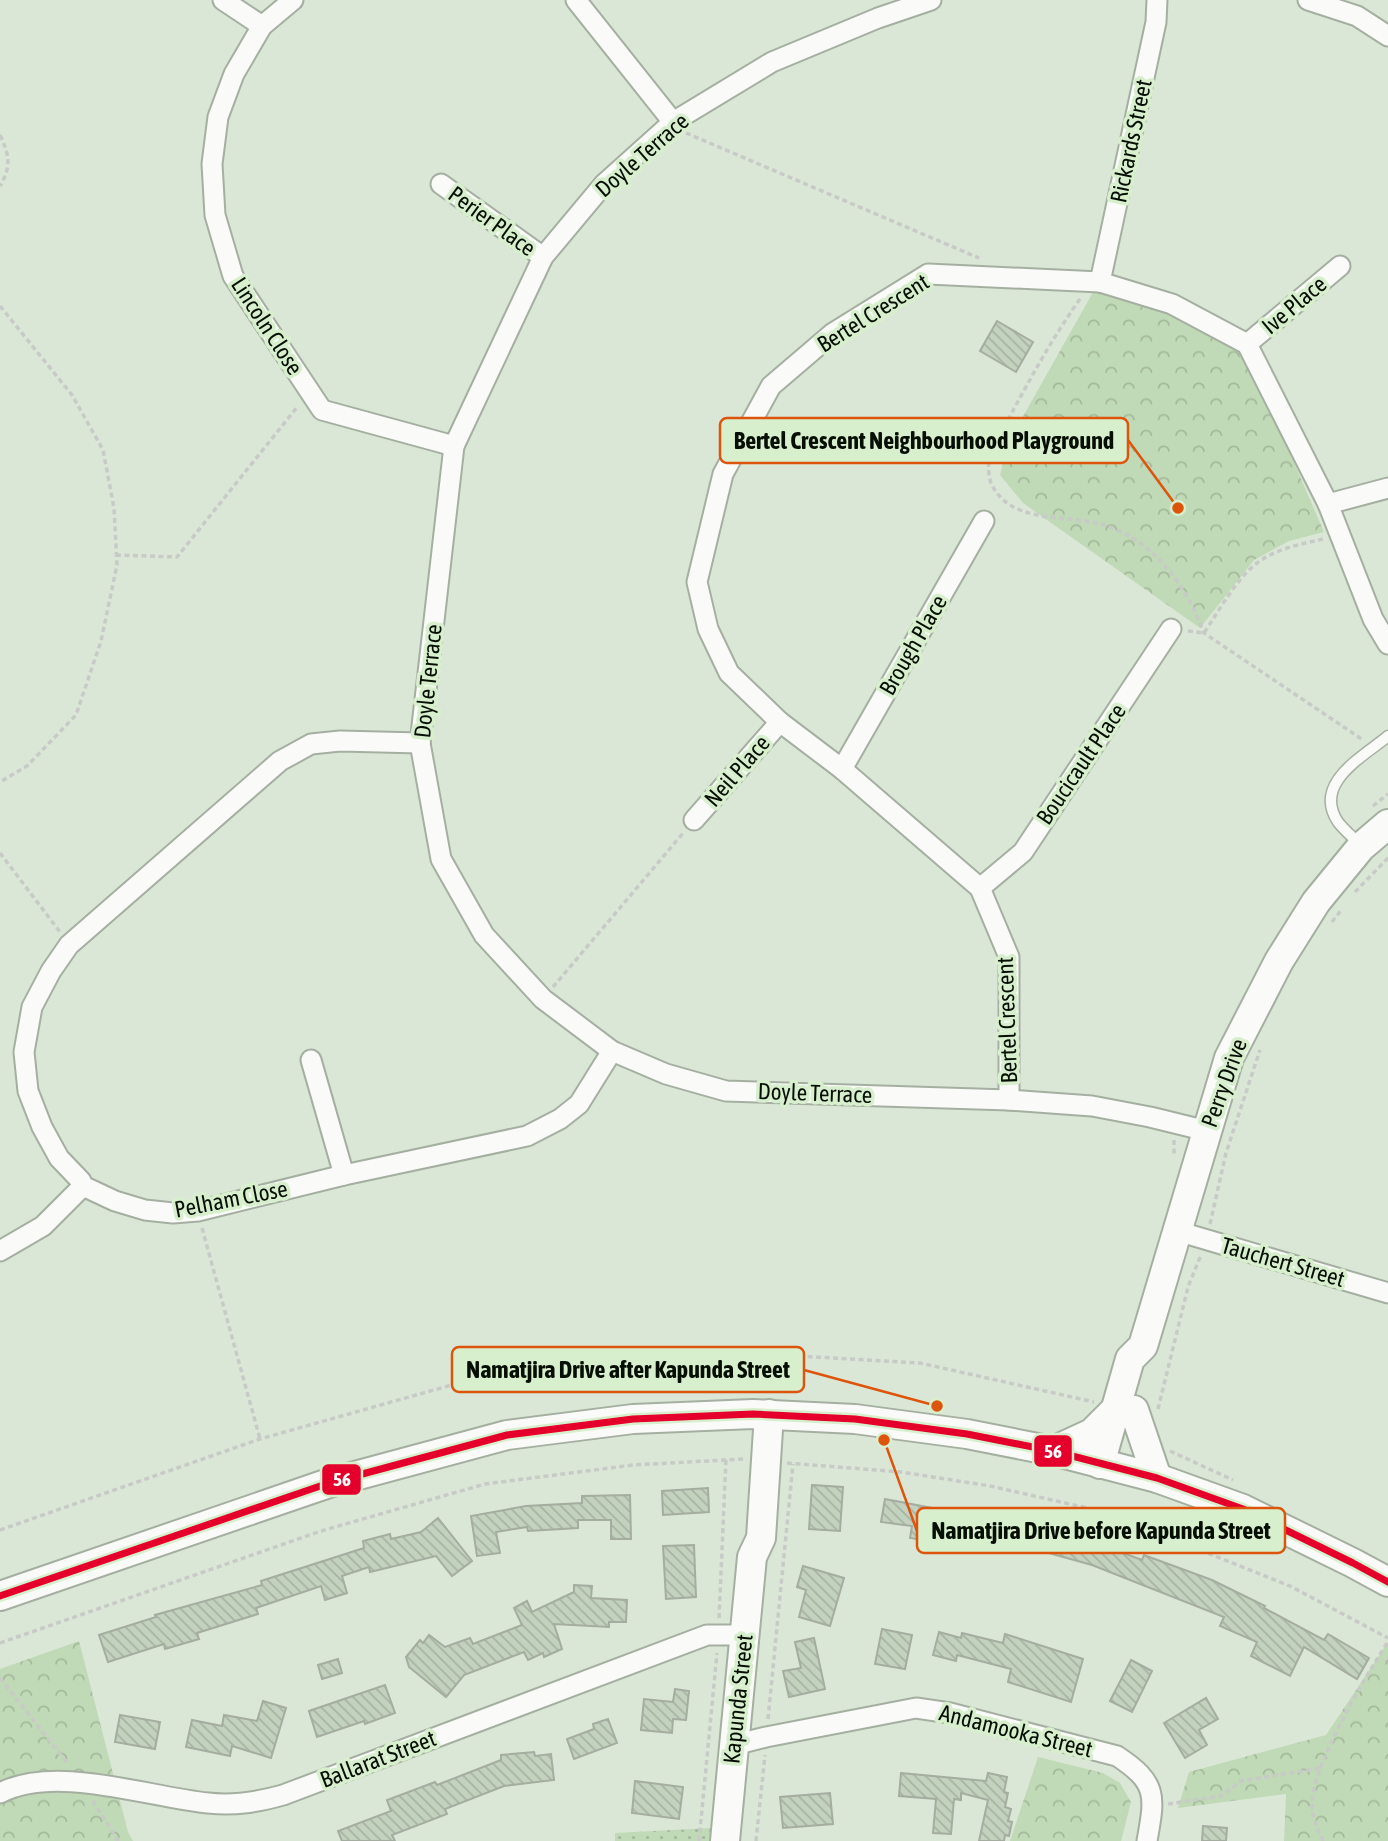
<svg xmlns="http://www.w3.org/2000/svg" width="1388" height="1841" viewBox="0 0 1388 1841" font-family="'Asap Condensed',sans-serif">
<style>
.grass{fill:url(#grass-dots)}
.park{fill:url(#park-crowns)}
.building{fill:url(#building-back-hatch);stroke:#a4ada0;stroke-width:2}
.lines{fill:none;stroke-linecap:round;stroke-linejoin:round}
.lane-casing{stroke:#a5afa1;stroke-width:13}
.street-casing{stroke:#a5afa1;stroke-width:23}
.secondary-casing{stroke:#a5afa1;stroke-width:32}
.path{stroke:#c7cac6;stroke-width:3.5;stroke-dasharray:5 3.5;stroke-linecap:butt}
.lane{stroke:#fafbf9;stroke-width:10}
.street{stroke:#fafbf9;stroke-width:19}
.secondary{stroke:#fafbf9;stroke-width:28}
.bus-1-casing{stroke:#d8efce;stroke-width:12}
.bus-1{stroke:#e4002b;stroke-width:7}
.labels{text-anchor:middle;dominant-baseline:central;stroke-width:7;stroke-linejoin:round;paint-order:stroke}
.street-label{font-size:23px;fill:#070e04;stroke:#d8efce}
.leader{fill:none;stroke:#dd550c;stroke-width:2.5}
.callout-dot{fill:#dd550c;stroke:#d8efce;stroke-width:2.5}
.callout{fill:#d8efce;stroke:#dd550c;stroke-width:2.5}
.callout-label{font-size:24px;text-anchor:middle;font-weight:bold;fill:#070e04}
.line-badge{stroke:#d8efce;stroke-width:2.5}
.badge-label{font-size:19px;text-anchor:middle;font-weight:bold;fill:#fff}
</style>
<defs>
<pattern id="grass-dots" width="8" height="8" patternUnits="userSpaceOnUse" patternTransform="scale(1.75)"><rect width="8" height="8" fill="#c0d9b6"/><path d="M2 2h.1M6 6h.1" fill="none" stroke="#a4b99b" stroke-width="1.8" stroke-linecap="round"/></pattern>
<pattern id="park-crowns" width="20" height="18" patternUnits="userSpaceOnUse" patternTransform="scale(1.75)"><rect width="20" height="18" fill="#c0d9b6"/><path d="M2 6a3 3 0 1 1 6 0M12 15a3 3 0 1 1 6 0" fill="none" stroke="#a4b99b"/></pattern>
<pattern id="building-back-hatch" width="6" height="6" patternUnits="userSpaceOnUse" patternTransform="scale(1.75)"><rect width="6" height="6" fill="#c3d2be"/><path d="M-1 5l2 2M0 0l6 6M5-1l2 2" fill="none" stroke="#a6b3a2"/></pattern>
</defs>
<rect width="100%" height="100%" fill="#dbe7d6"/>
<!-- grass -->
<polygon class="grass" points="711,1828 709,1841 615,1841 615,1833"/>
<!-- park -->
<g class="park">
<polygon points="1096,287 1170,307 1245,349 1324,532 1289,541 1254,560 1200,628 1023,503 1000,475 1008,443"/>
<polygon points="79,1641 128,1832 133,1841 0,1841 0,1669"/>
<polygon points="1388,1642 1388,1841 1284,1841 1286,1794 1178,1808 1189,1772 1326,1735"/>
<polygon points="1038,1757 1103,1773 1120,1783 1131,1802 1121,1841 1010,1841"/>
</g>
<!-- building -->
<g class="building">
<polygon points="997,321 1033,342 1016,372 980,351"/>
<polygon points="812,1485 843,1487 840,1531 809,1529"/>
<polygon points="708,1488 709,1512 663,1515 662,1491"/>
<polygon points="630,1495 631,1539 611,1539 611,1520 578,1520 578,1528 528,1531 527,1527 496,1532 500,1553 477,1556 471,1516 526,1506 582,1503 582,1496"/>
<polygon points="885,1499 1001,1521 1002,1517 1024,1523 1026,1516 1046,1521 1045,1525 1099,1542 1099,1544 1142,1560 1144,1555 1212,1580 1265,1606 1264,1608 1324,1640 1328,1634 1369,1658 1357,1679 1304,1647 1290,1676 1251,1656 1257,1642 1220,1626 1224,1617 1092,1565 1038,1550 982,1537 979,1549 923,1537 923,1540 910,1538 912,1526 881,1522"/>
<polygon points="438,1518 472,1561 452,1576 436,1556 370,1572 369,1567 342,1576 347,1593 325,1600 321,1586 256,1608 258,1614 197,1633 199,1639 165,1649 164,1644 108,1662 99,1635 156,1617 155,1615 262,1585 261,1581 364,1548 363,1541 390,1534 391,1539 421,1532"/>
<polygon points="694,1545 696,1597 666,1599 663,1546"/>
<polygon points="803,1566 844,1578 830,1626 799,1617 806,1590 797,1587"/>
<polygon points="574,1585 592,1586 591,1598 627,1600 626,1622 609,1622 609,1627 554,1624 562,1649 544,1657 543,1653 528,1660 524,1652 464,1675 446,1697 409,1667 406,1657 420,1640 423,1643 429,1635 445,1647 470,1638 473,1644 522,1625 514,1608 527,1601 532,1612 574,1592"/>
<polygon points="882,1629 912,1635 905,1669 875,1664"/>
<polygon points="939,1632 961,1638 962,1633 1003,1643 1005,1634 1083,1659 1071,1702 1008,1682 1011,1669 957,1655 956,1661 933,1655"/>
<polygon points="814,1638 825,1689 789,1697 783,1671 801,1668 795,1642"/>
<polygon points="338,1659 342,1673 322,1679 318,1665"/>
<polygon points="1131,1660 1152,1671 1132,1712 1110,1701"/>
<polygon points="385,1685 395,1713 365,1724 364,1721 317,1737 309,1711"/>
<polygon points="675,1689 689,1691 686,1720 673,1719 672,1733 641,1730 644,1699 673,1702"/>
<polygon points="1206,1698 1218,1719 1199,1730 1207,1745 1185,1758 1164,1723"/>
<polygon points="263,1701 286,1708 271,1758 232,1746 230,1756 186,1747 192,1720 222,1726 224,1715 257,1721"/>
<polygon points="120,1715 160,1722 155,1749 115,1742"/>
<polygon points="608,1719 617,1743 574,1759 567,1739 594,1729 593,1724"/>
<polygon points="534,1752 535,1756 551,1754 554,1780 504,1786 445,1809 447,1814 392,1835 395,1841 342,1841 338,1831 391,1811 387,1800 435,1782 437,1785 501,1760 501,1755"/>
<polygon points="901,1773 986,1781 988,1773 1007,1777 1004,1792 1008,1793 1005,1807 1011,1809 1008,1821 1012,1822 1009,1836 1005,1835 1004,1841 979,1841 988,1800 961,1793 961,1800 954,1799 951,1834 933,1833 936,1799 899,1796"/>
<polygon points="635,1781 683,1787 679,1819 632,1813"/>
<polygon points="830,1793 833,1824 783,1828 780,1797"/>
<polygon points="1203,1826 1227,1828 1226,1841 1202,1841"/>
</g>
<g class="lines">
<!-- lane casing -->
<g class="lane-casing">
<path id="lane" d="M1361,846C1354,838 1344,830 1338,822C1312,783 1363,757 1388,736"/>
</g>
<!-- street casing -->
<g class="street-casing">
<g id="street">
<polyline points="223,0 262,26"/>
<polyline points="293,0 262,26 234,74 218,117 212,164 215,215 233,276 322,410 454,446"/>
<polyline points="576,0 673,122"/>
<polyline points="931,0 878,18 772,62 673,122 604,184 543,257 454,446 420,743 441,859 484,935 543,999 612,1051 666,1074 726,1091 1009,1100 1092,1106 1150,1117 1207,1131"/>
<polyline points="1308,0 1357,16 1388,36"/>
<polyline points="441,184 543,257"/>
<polyline points="1100,282 1156,22 1157,0"/>
<polyline points="1247,344 1340,266"/>
<polyline points="1328,504 1388,488"/>
<polyline points="420,743 340,741 311,744 280,761 69,945 51,971 32,1007 24,1052 28,1091 42,1127 59,1158 81,1181 83,1186 115,1201 145,1210 173,1213 198,1211 344,1175 527,1136 560,1119 579,1104 612,1051"/>
<polyline points="842,769 984,521"/>
<polyline points="694,820 780,722"/>
<polyline points="980,888 1023,852 1171,629"/>
<polyline points="311,1060 344,1175"/>
<polyline points="1009,1100 1009,957 980,888 842,769 780,722 729,673 708,629 697,582 723,474 771,386 833,333 928,274 1100,282 1172,304 1247,344 1328,504 1373,619 1388,644"/>
<polyline points="1177,1231 1388,1293"/>
<polyline points="0,1251 43,1226 83,1186"/>
<path d="M734,1745L766,1737L916,1708L950,1713L1117,1756C1158,1783 1155,1796 1147,1841"/>
<path d="M0,1793C56,1764 147,1797 208,1803C235,1806 258,1802 283,1795L707,1635H745"/>
</g>
</g>
<!-- secondary casing -->
<g class="secondary-casing">
<g id="secondary">
<polyline points="1134,1410 1157,1478"/>
<polyline points="1053,1451 1092,1433 1116,1409"/>
<polyline points="1100,1464 1130,1359 1143,1346 1229,1058 1279,961 1316,902 1361,847 1388,824"/>
<polyline points="0,1596 329,1483 507,1435 633,1419 753,1414 855,1419 967,1434 1053,1451 1157,1478 1243,1509 1353,1563 1388,1582"/>
<polyline points="725,1841 752,1557 761,1538 769,1414"/>
</g>
</g>
<!-- path -->
<g class="path">
<polyline points="686,133 979,258"/>
<path d="M0,135C9,154 12,166 0,186"/>
<path d="M1080,299C1053,337 1031,377 1009,418C1002,431 991,447 989,462C988,468 989,478 991,483C1009,523 1061,515 1096,523C1151,536 1185,583 1204,633L1363,740"/>
<polyline points="0,306 72,395 103,450 114,508 117,565 101,641 76,715 27,766 0,782"/>
<polyline points="116,555 177,557 298,406"/>
<path d="M1188,631L1204,633C1218,612 1237,578 1257,563C1275,549 1301,544 1323,539"/>
<polyline points="1373,806 1388,794"/>
<polyline points="0,853 60,932"/>
<polyline points="1355,892 1388,858"/>
<polyline points="1332,922 1342,909"/>
<polyline points="553,987 684,832"/>
<polyline points="1174,1140 1174,1157"/>
<polyline points="1210,1224 1226,1153 1260,1050"/>
<polyline points="202,1228 260,1439"/>
<polyline points="1158,1409 1188,1287 1201,1255"/>
<polyline points="1170,1451 1233,1480"/>
<polyline points="787,1463 901,1472 990,1486 1105,1512 1290,1586 1388,1638"/>
<polyline points="0,1530 260,1439 448,1386 516,1373 655,1354 779,1355 920,1363 1094,1402"/>
<polyline points="719,1618 726,1459"/>
<polyline points="0,1643 321,1531 485,1484 633,1465 744,1459"/>
<polyline points="0,1678 67,1763"/>
<polyline points="768,1719 793,1464"/>
<polyline points="93,1801 118,1841"/>
<polyline points="1168,1804 1221,1796 1241,1781 1321,1768"/>
<polyline points="699,1841 717,1653"/>
<polyline points="756,1841 765,1755"/>
<path d="M1323,1841C1318,1829 1312,1818 1312,1804C1312,1766 1366,1675 1388,1642"/>
</g>
<!-- lane -->
<use href="#lane" class="lane"/>
<!-- street -->
<use href="#street" class="street"/>
<!-- secondary -->
<use href="#secondary" class="secondary"/>
<!-- bus-1 casing -->
<g class="bus-1-casing">
<polyline id="bus-1" points="0,1596 329,1483 507,1435 633,1419 753,1414 855,1419 967,1434 1053,1451 1157,1478 1243,1509 1353,1563 1388,1582"/>
</g>
<!-- bus-1 -->
<use href="#bus-1" class="bus-1"/>
</g>
<g class="labels">
<!-- street labels -->
<g class="street-label">
<text transform="translate(1131 141) rotate(-78)">Rickards Street</text>
<text transform="translate(642 155) rotate(-41)">Doyle Terrace</text>
<text transform="translate(492 221) rotate(36)">Perier Place</text>
<text transform="translate(1294 305) rotate(-40)">Ive Place</text>
<text transform="translate(873 313) rotate(-32)">Bertel Crescent</text>
<text transform="translate(267 326) rotate(57)">Lincoln Close</text>
<text transform="translate(913 645) rotate(-60)">Brough Place</text>
<text transform="translate(428 681) rotate(-84)">Doyle Terrace</text>
<text transform="translate(1081 764) rotate(-56)">Boucicault Place</text>
<text transform="translate(737 771) rotate(-49)">Neil Place</text>
<text transform="translate(1007 1020) rotate(-92)">Bertel Crescent</text>
<text transform="translate(1224 1083) rotate(-70)">Perry Drive</text>
<text transform="translate(815 1093) rotate(2)">Doyle Terrace</text>
<text transform="translate(231 1199) rotate(-11)">Pelham Close</text>
<text transform="translate(1283 1262) rotate(16)">Tauchert Street</text>
<text transform="translate(738 1699) rotate(-84)">Kapunda Street</text>
<text transform="translate(1016 1731) rotate(14)">Andamooka Street</text>
<text transform="translate(378 1759) rotate(-21)">Ballarat Street</text>
</g>
</g>
<!-- callouts -->
<path class="leader" d="M1178 508L1128 440M937 1406L804 1370M884 1440L917 1531"/>
<g class="callout-dot">
<circle cx="1178" cy="508" r="7"/>
<circle cx="937" cy="1406" r="7"/>
<circle cx="884" cy="1440" r="7"/>
</g>
<g class="callout">
<rect x="720" y="418" width="408" height="45" rx="7"/>
<rect x="452" y="1347" width="352" height="45" rx="7"/>
<rect x="917" y="1508" width="368" height="45" rx="7"/>
</g>
<g class="callout-label">
<text x="924" y="449">Bertel Crescent Neighbourhood Playground</text>
<text x="628" y="1378">Namatjira Drive after Kapunda Street</text>
<text x="1101" y="1539">Namatjira Drive before Kapunda Street</text>
</g>
<g class="line-badge">
<rect x="1033" y="1434" width="40" height="34" rx="7" fill="#e4002b"/>
<rect x="321" y="1463" width="41" height="33" rx="7" fill="#e4002b"/>
</g>
<g class="badge-label">
<text x="1053" y="1458">56</text>
<text x="342" y="1486">56</text>
</g>
</svg>
